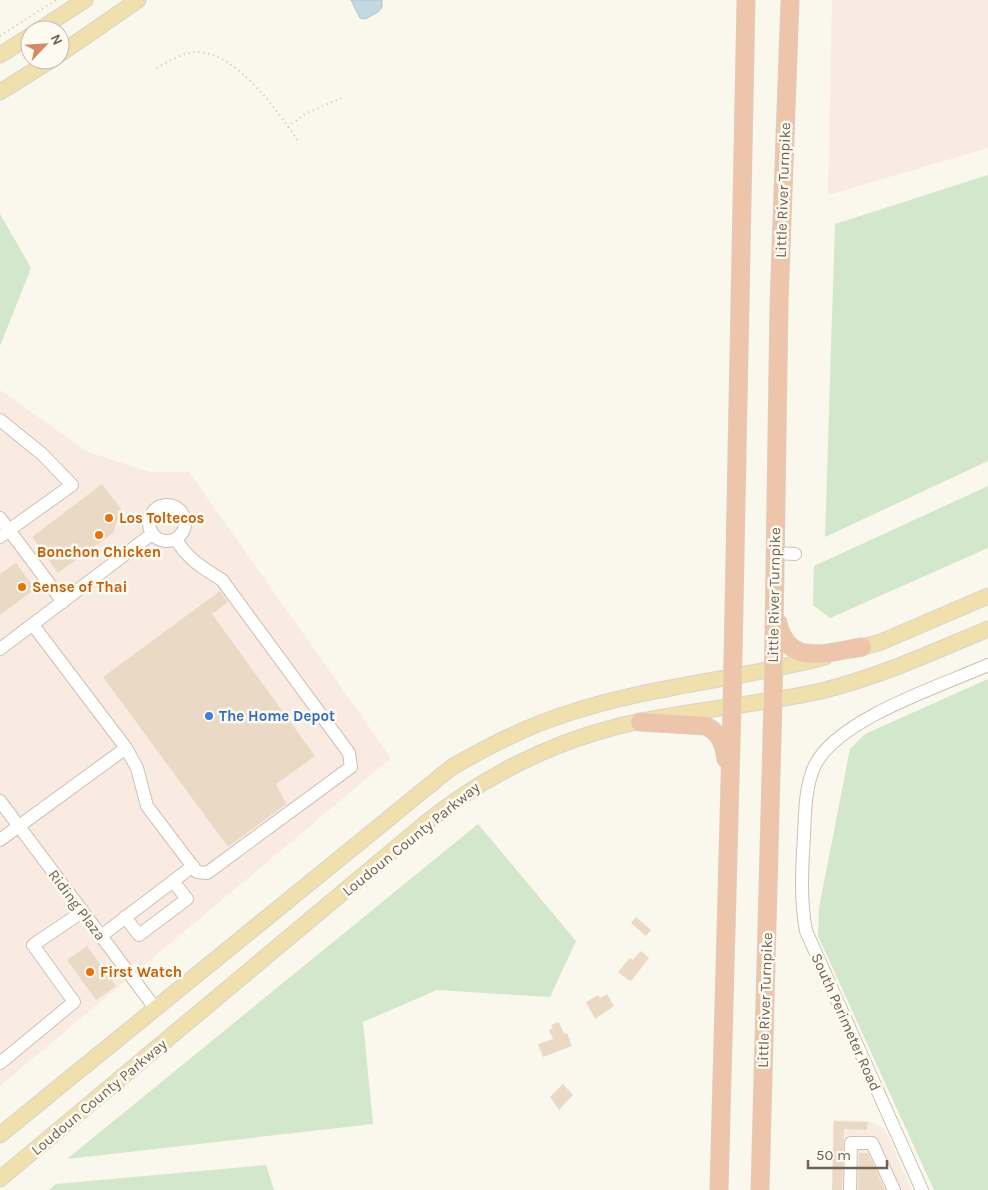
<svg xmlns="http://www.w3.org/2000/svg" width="988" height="1190" viewBox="0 0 988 1190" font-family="Karla,sans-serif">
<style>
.commercial{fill:#f9ebe1}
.green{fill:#d3e7cc}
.water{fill:#c2d9e2;stroke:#aac7d2}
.building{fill:#ead9c5}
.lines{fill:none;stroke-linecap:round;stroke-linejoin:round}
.minor-casing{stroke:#ccc1b3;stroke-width:14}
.major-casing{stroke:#d8d3ce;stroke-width:17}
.highway-casing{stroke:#d8d3ce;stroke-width:19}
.path{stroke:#d2beaa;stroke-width:2;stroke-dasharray:1 4;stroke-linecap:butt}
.minor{stroke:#fff;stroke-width:12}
.major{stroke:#f0e0ad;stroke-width:15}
.highway{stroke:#ecc5ab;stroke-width:18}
.food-dot{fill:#e8710a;stroke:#fdfaf2;stroke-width:2}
.shop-dot{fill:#3f7fe0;stroke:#fdfaf2;stroke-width:2}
.labels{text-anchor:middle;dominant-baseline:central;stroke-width:5;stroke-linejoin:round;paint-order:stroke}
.street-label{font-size:15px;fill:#736251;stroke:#fdfaf2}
.food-label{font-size:15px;font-weight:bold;fill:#c56008;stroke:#fdfaf2;text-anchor:start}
.shop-label{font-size:15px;font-weight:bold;fill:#366cbe;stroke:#fdfaf2;text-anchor:start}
</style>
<rect width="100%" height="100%" fill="#faf7ec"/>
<!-- commercial -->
<g class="commercial">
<polygon points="832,0 988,0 988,148 828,195"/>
<polygon points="0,390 88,452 150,472 189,472 391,758 0,1086"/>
<polygon points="833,1120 868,1121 884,1128 912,1190 832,1190"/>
</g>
<!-- green -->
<g class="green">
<polygon points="988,175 988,461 825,537 835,224"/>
<polygon points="0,214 31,268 0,346"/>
<polygon points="988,486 988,548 830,618 813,605 814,566"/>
<polygon points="988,679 988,1190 934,1190 818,936 819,908 850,749 865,734"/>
<polygon points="478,824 576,941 550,997 437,990 363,1022 373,1124 67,1159"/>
<polygon points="266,1165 274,1190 49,1190 56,1184"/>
</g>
<!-- water -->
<polygon class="water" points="351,0 382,0 382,7 378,12 365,19 360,18"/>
<!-- building -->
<g class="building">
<polygon points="102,484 121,509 113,533 58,573 32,537"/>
<polygon points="16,563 35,589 0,615 0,574"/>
<polygon points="220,591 228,602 212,614 315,756 276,784 286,804 228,847 103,677"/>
<polygon points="636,917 651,930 646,936 631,923"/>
<polygon points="87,946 116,986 96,1000 67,960"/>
<polygon points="641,951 649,958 631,981 627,979 618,972 630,958 633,960"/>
<polygon points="607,994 614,1006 595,1019 586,1002 598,995 600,998"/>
<polygon points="559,1022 564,1034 567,1033 572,1046 543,1057 538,1044 553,1039 549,1030 553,1028 551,1025"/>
<polygon points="563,1084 573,1095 559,1110 550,1097"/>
<polygon points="834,1121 868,1122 867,1130 844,1129 842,1190 832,1190"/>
<polygon points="859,1153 868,1153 885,1190 858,1190"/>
</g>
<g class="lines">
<!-- minor casing -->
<g class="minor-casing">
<g id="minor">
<polyline points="0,420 42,454 72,485 9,530 0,518"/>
<circle cx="167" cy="523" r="18"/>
<polyline points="0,537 9,530 63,602"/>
<polyline points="775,553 795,554"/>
<path d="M33,625L126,748L137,768L147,806L197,872L207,873L351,767L349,753L222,580C204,569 186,558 176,539"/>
<polyline points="0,649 152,534"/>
<polyline points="0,801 155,1008"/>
<polyline points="0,840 126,748"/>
<polyline points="125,917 139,935 187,899 173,881"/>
<polyline points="101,936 193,866"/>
<polyline points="0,1063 74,1002 33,945 82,912"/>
<polyline points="850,1190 851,1143 872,1143 894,1190"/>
<path d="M922,1190L806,931C800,899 802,868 804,836C805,813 805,786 815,765C839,718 941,686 988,665"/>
</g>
</g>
<!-- major casing -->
<g class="major-casing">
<g id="major">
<polyline points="39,30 85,0"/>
<polyline points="60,54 138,0"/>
<polyline points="0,55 30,36"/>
<polyline points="0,92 51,60"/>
<polyline points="852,650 881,642 988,596"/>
<path d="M0,1135L452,767C489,746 527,726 569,713C650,686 742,679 825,657"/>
<path d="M0,1179L427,822C485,776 547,744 619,726C685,710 754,706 821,691C879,677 933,652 988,629"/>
</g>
</g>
<!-- highway casing -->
<g class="highway-casing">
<g id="highway">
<path d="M778,623C788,668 828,652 862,647"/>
<path d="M640,722L706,726C720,733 724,744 726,759"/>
<polyline points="719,1190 732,707 746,0"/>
<polyline points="760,1190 773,700 779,304 790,0"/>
</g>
</g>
<!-- path -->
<g class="path">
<polyline points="0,36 56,0"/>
<path d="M157,68C170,60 184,52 199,52C237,54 278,111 297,140"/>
<polyline points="288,127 305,114 341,98"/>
</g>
<!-- minor -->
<use href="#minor" class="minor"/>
<!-- major -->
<use href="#major" class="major"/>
<!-- highway -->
<use href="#highway" class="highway"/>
</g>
<!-- markers -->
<g class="food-dot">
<circle cx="109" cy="518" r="5"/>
<circle cx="99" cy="535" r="5"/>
<circle cx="22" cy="587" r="5"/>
<circle cx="90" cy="972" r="5"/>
</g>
<circle class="shop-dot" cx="209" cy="716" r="5"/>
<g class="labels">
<!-- street labels -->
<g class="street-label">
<text transform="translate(783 190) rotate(-88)">Little River Turnpike</text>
<text transform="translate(774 595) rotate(-89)">Little River Turnpike</text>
<text transform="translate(411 839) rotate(-39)">Loudoun County Parkway</text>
<text transform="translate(77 905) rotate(53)">Riding Plaza</text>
<text transform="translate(765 1000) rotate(-88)">Little River Turnpike</text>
<text transform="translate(846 1022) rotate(66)">South Perimeter Road</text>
<text transform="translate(99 1097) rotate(-40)">Loudoun County Parkway</text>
</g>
<!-- food labels -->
<g class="food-label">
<text x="119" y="518">Los Toltecos</text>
<text x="99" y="552" text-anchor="middle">Bonchon Chicken</text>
<text x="32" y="587">Sense of Thai</text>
<text x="100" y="972">First Watch</text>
</g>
<!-- shop labels -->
<g class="shop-label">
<text x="219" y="716">The Home Depot</text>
</g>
</g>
<!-- north arrow -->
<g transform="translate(45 45) rotate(65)"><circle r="24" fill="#fdfaf2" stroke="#c6bdb2"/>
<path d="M0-4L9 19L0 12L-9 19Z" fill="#d48a62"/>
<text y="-8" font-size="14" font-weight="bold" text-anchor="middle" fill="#736251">N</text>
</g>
<!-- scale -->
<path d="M808 1160v8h79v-8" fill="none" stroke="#736251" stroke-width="2.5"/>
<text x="816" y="1160" font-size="15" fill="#736251" stroke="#fdfaf2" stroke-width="4" paint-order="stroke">50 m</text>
</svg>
